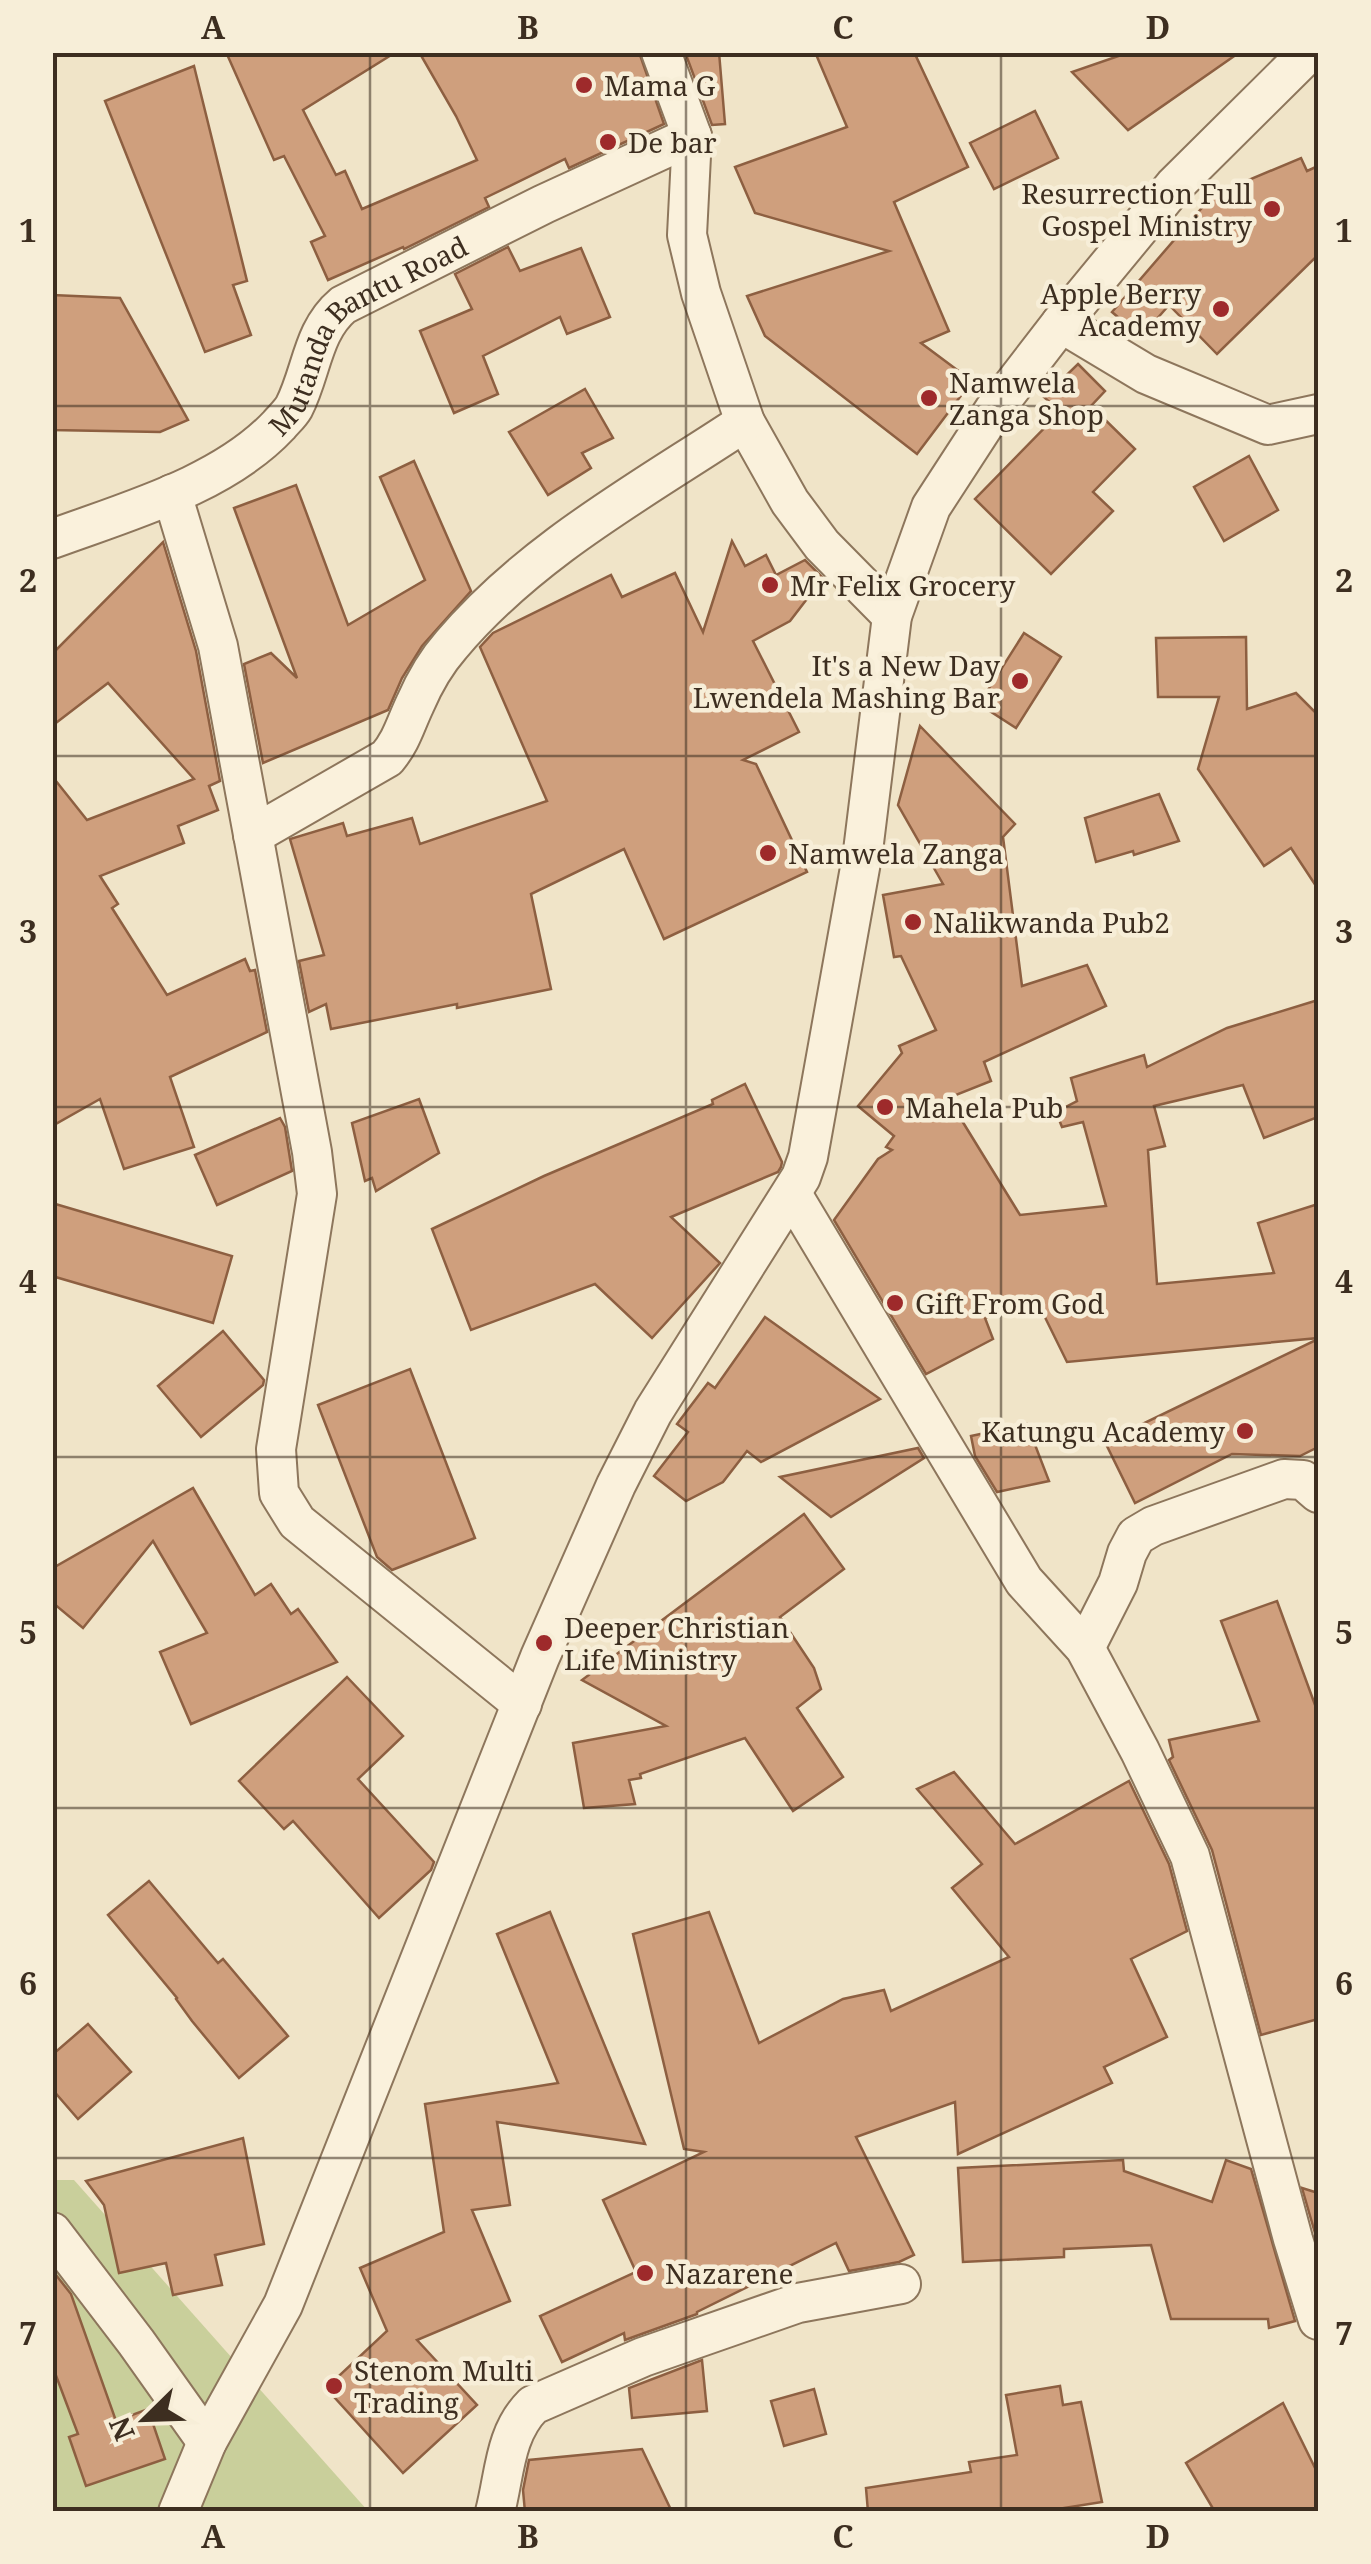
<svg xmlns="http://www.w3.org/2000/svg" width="1371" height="2564" viewBox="0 0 1371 2564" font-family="'Noto Serif',serif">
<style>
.green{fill:#c9cf9b}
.building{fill:#cf9f7d;stroke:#8d5f41;stroke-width:2.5}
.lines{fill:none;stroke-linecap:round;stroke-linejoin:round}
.street-casing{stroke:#8d765c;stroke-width:42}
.street{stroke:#faf1dc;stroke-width:38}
.grid{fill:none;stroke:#3d2e20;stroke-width:2.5;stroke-opacity:0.55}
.poi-dot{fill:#9e2a2b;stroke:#f7eed8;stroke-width:4}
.labels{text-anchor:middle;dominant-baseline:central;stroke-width:9;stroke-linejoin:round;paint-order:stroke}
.poi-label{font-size:28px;fill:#3d2e20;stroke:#f7eed8;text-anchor:start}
.street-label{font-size:28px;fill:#3d2e20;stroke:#f7eed8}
.neatline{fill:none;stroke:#3d2e20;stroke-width:4}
.grid-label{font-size:32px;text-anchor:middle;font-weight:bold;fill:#3d2e20}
</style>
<rect width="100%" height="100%" fill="#f0e4c8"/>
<!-- green -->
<polygon class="green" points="53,2180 74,2180 368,2511 53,2512"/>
<!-- building -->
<g class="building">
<polygon points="226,52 396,52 303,110 336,175 345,171 362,209 477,160 456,116 419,52 639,52 664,124 569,168 565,159 485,198 489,207 404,249 403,247 328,280 311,242 325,236 284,156 274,160"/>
<polygon points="685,52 719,52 725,124 712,125"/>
<polygon points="815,52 914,52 968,167 894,202 949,331 921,343 972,381 917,454 765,336 747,296 889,251 755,213 735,167 847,127"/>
<polygon points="1130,52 1240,52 1128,130 1072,72"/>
<polygon points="194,66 247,281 233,285 251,335 205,352 105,101"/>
<polygon points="1035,111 1058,158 994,189 970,143"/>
<polygon points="1301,158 1307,171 1318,166 1318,255 1217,354 1169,305 1141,337 1112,312 1213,195"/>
<polygon points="508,247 520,271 581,248 610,317 567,334 560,317 483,356 498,394 454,413 420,331 472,309 455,274"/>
<polygon points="52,295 120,298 188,420 160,432 52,430"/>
<polygon points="1078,364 1105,391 1091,406 1135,449 1093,492 1113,511 1051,574 975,499 1060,412 1044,397"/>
<polygon points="585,389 613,438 582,453 591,468 548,495 509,432"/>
<polygon points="1249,456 1278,510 1224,541 1194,487"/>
<polygon points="414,461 471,591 422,646 402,678 388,710 263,763 244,664 271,653 297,678 234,508 296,485 348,625 425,580 380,477"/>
<polygon points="732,541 745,566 766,555 776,575 805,560 823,578 790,621 753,641 799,732 743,760 756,764 807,872 664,939 624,849 531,894 551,989 457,1008 457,1004 331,1029 326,1004 309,1012 299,961 324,955 290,839 343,823 347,836 412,818 420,844 547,801 480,647 493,633 611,575 622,597 675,573 703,632"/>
<polygon points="163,542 196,651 220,781 209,786 218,810 178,826 184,843 100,876 118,904 112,908 167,995 245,959 250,971 255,970 267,1032 170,1077 194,1147 124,1169 100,1099 52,1126 52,776 87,820 194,779 108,683 52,726 52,654"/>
<polygon points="1024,633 1061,657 1016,728 979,704"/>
<polygon points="1246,637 1247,709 1296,693 1318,715 1318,889 1291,848 1264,866 1198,769 1219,697 1158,697 1156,638"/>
<polygon points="920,726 1015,824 1003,837 1022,986 1087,965 1106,1006 984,1062 991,1081 948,1098 1020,1215 1106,1206 1083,1122 1062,1127 1056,1112 1077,1101 1071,1078 1144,1055 1147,1067 1227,1028 1318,1000 1318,1117 1264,1138 1243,1085 1154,1106 1165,1146 1148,1150 1157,1284 1274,1273 1258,1223 1318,1204 1318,1338 1067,1362 1035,1297 985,1318 993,1339 926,1374 834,1220 878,1159 892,1150 886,1147 894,1136 858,1106 902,1053 899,1046 936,1030 901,956 894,957 883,895 943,884 898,805"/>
<polygon points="1159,794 1179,841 1134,855 1133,851 1096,862 1085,818"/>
<polygon points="745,1084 782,1162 781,1167 778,1172 671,1217 720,1263 652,1338 595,1284 471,1330 432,1229 544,1176 713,1104 712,1100"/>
<polygon points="419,1099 439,1153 376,1191 372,1178 365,1181 352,1123"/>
<polygon points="280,1118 285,1127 292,1171 217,1205 195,1155"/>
<polygon points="52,1203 232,1256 213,1323 52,1276"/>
<polygon points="765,1317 880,1399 761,1462 747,1451 723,1482 686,1501 654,1476 688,1432 677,1424 708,1383 715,1388"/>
<polygon points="223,1331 264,1380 263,1385 201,1437 158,1386"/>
<polygon points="1318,1339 1318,1447 1300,1456 1232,1454 1135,1503 1105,1442"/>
<polygon points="410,1369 475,1538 392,1570 377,1557 318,1405"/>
<polygon points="1027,1424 1049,1481 997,1492 975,1456 971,1436"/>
<polygon points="918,1448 924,1458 831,1517 780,1477"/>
<polygon points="193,1488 255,1595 271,1584 291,1614 298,1609 337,1662 191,1724 160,1652 207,1633 153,1541 83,1628 53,1603 53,1568"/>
<polygon points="804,1514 844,1569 780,1617 814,1668 821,1689 797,1708 843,1777 793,1811 745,1738 640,1774 641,1778 629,1780 635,1804 584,1808 573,1743 666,1726 582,1680"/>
<polygon points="1277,1601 1318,1713 1318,2019 1261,2035 1212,1850 1169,1760 1173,1757 1169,1740 1259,1721 1221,1621"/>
<polygon points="347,1677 403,1736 358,1779 434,1862 431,1870 379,1918 293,1821 284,1829 239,1781"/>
<polygon points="954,1772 1015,1844 1129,1781 1169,1864 1187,1931 1131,1959 1167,2037 1104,2067 1112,2083 958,2154 955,2102 856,2137 914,2255 899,2262 849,2271 836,2243 697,2312 697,2314 625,2340 624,2333 562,2362 540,2316 636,2272 603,2200 704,2152 684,2149 633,1934 709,1912 759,2043 843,1999 884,1990 891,2011 1009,1957 952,1888 982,1864 917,1789"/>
<polygon points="149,1881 218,1963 223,1959 288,2036 239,2078 192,2021 176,1999 177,1998 108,1915"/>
<polygon points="550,1912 645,2144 497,2122 510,2205 472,2210 510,2301 417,2340 477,2405 403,2473 326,2388 387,2331 360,2268 444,2232 425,2104 558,2083 497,1934"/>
<polygon points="88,2024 131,2072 78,2119 52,2089 52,2055"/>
<polygon points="243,2138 264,2244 215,2255 222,2285 173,2295 166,2263 119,2273 104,2205 86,2181"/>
<polygon points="1123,2160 1124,2171 1212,2202 1226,2160 1251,2169 1295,2321 1269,2328 1268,2319 1171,2319 1151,2245 1064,2249 1064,2257 963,2262 958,2168"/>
<polygon points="1302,2188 1318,2193 1318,2245 1315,2233"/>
<polygon points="52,2270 71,2294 116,2421 148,2409 165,2459 86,2486 69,2437 78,2434 52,2365"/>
<polygon points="702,2360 707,2411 632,2418 629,2388"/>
<polygon points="1060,2386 1063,2405 1081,2402 1102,2502 1039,2512 868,2512 866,2488 971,2472 969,2462 1017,2455 1006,2395"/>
<polygon points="814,2389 826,2434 784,2446 771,2401"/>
<polygon points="1283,2403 1318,2474 1318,2512 1215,2512 1186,2463"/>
<polygon points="642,2449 672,2512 525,2512 523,2490 529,2460"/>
</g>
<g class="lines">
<!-- street casing -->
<g class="street-casing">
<g id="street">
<polyline points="661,52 692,136 687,235 701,293 745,422 790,502 822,545 892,616"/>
<polyline points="1061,323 1146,374 1268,425 1318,414"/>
<polyline points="172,494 218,646 312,1152 317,1194 276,1449 279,1493 297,1522 522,1704"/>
<path id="s1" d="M52,539C128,511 223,485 279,425C284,419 290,414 294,407C312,372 312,331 343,305L544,204L692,136"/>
<path d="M253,835L387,758C402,740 405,725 415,704C424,683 436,662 451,645C531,550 644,489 745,422"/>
<polyline points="792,1194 1024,1581 1085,1648 1140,1751 1190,1856 1293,2239 1318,2320"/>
<polyline points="1085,1648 1118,1583 1127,1553 1136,1536 1153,1526 1284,1479 1303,1480 1318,1493"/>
<polyline points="52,2232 136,2342 207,2442"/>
<polyline points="178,2512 207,2442 283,2305 540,1657 616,1485 653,1412 801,1177 808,1157 863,851 892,616 931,507 994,410 1061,323 1174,186 1309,52"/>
<path d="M495,2512C505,2474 504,2434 533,2405L643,2357L798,2303L901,2284"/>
</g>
</g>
<!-- street -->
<use href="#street" class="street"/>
</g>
<!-- grid -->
<path class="grid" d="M370,52V2512M686,52V2512M1001,52V2512M52,406H1318M52,756H1318M52,1107H1318M52,1457H1318M52,1808H1318M52,2158H1318"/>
<!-- markers -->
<g class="poi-dot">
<circle cx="584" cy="85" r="10"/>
<circle cx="608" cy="142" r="10"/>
<circle cx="1272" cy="209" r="10"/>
<circle cx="1221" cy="309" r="10"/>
<circle cx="929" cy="398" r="10"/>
<circle cx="770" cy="585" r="10"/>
<circle cx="1020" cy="681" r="10"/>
<circle cx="768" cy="853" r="10"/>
<circle cx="913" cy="922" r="10"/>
<circle cx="885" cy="1107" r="10"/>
<circle cx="895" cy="1303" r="10"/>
<circle cx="1245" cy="1431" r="10"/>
<circle cx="544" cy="1643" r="10"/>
<circle cx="645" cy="2273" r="10"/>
<circle cx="334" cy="2386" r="10"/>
</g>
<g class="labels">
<!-- poi labels -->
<g class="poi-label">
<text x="604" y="85">Mama G</text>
<text x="628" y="142">De bar</text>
<text x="1252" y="193" text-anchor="end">Resurrection Full<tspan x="1252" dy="32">Gospel Ministry</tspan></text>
<text x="1201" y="293" text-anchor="end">Apple Berry<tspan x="1201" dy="32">Academy</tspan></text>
<text x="949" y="382">Namwela<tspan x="949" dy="32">Zanga Shop</tspan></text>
<text x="790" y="585">Mr Felix Grocery</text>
<text x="1000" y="665" text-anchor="end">It's a New Day<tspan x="1000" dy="32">Lwendela Mashing Bar</tspan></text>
<text x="788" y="853">Namwela Zanga</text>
<text x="933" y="922">Nalikwanda Pub2</text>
<text x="905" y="1107">Mahela Pub</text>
<text x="915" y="1303">Gift From God</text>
<text x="1225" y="1431" text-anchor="end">Katungu Academy</text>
<text x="564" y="1627">Deeper Christian<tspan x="564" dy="32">Life Ministry</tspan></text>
<text x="665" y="2273">Nazarene</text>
<text x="354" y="2370">Stenom Multi<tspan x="354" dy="32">Trading</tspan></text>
</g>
<!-- street labels -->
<g class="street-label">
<text stroke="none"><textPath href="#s1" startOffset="390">Mutanda Bantu Road</textPath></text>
</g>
</g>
<!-- border -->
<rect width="1371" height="2564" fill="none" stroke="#f7eed8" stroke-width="110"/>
<!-- north arrow -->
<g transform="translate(145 2419) rotate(247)" stroke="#f7eed8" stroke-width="8" paint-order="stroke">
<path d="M0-8L18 38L0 25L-18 38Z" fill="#3d2e20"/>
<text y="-15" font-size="28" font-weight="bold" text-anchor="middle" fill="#3d2e20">N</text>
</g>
<rect x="55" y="55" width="1261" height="2454" class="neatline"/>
<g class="grid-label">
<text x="213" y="39">A</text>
<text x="528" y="39">B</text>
<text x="843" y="39">C</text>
<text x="1158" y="39">D</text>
<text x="28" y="242">1</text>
<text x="1344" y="242">1</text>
<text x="28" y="592">2</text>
<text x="1344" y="592">2</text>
<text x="28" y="943">3</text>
<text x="1344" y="943">3</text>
<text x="28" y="1293">4</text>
<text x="1344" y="1293">4</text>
<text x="28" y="1644">5</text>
<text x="1344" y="1644">5</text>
<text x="28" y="1995">6</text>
<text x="1344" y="1995">6</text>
<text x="28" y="2345">7</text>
<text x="1344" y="2345">7</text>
<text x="213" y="2548">A</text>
<text x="528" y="2548">B</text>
<text x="843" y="2548">C</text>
<text x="1158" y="2548">D</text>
</g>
</svg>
